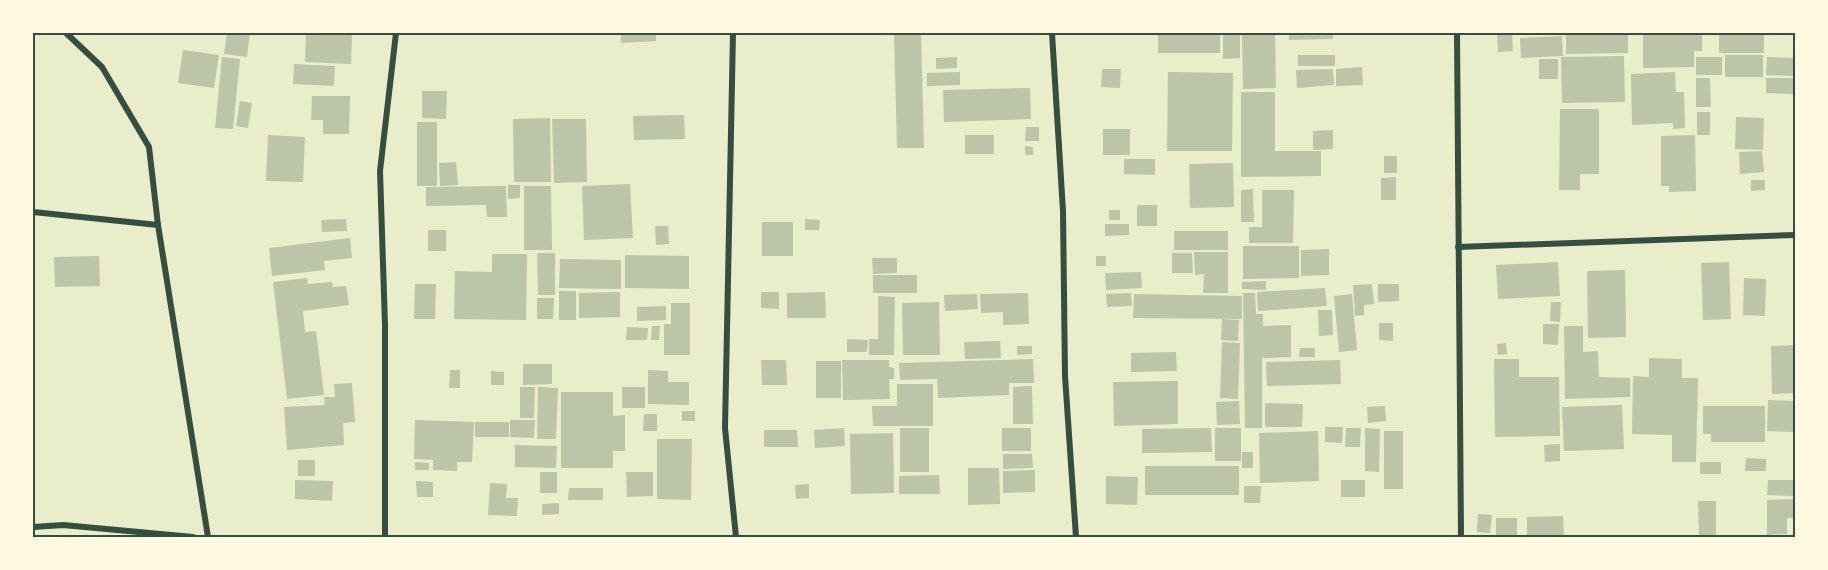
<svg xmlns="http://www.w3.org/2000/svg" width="1828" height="570" viewBox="0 0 1828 570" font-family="'PT Serif',serif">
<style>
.building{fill:#bcc5a7}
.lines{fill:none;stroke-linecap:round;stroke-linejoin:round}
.minor{stroke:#344e41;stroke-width:6}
.neatline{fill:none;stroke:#344e41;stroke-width:2}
</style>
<rect width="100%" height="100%" fill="#e9edc9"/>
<!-- building -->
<g class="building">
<polygon points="227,33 250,33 247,57 224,54"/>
<polygon points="306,33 352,33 351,64 305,62"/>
<polygon points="621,33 656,33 656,41 621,43"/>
<polygon points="894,33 921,33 924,148 897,148"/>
<rect x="1158" y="33" width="62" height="20"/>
<polygon points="1223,33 1240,33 1240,58 1223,59"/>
<polygon points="1242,33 1275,33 1276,88 1243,89"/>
<polygon points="1289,33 1333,33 1333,39 1289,40"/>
<polygon points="1497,33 1512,33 1513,51 1498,52"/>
<polygon points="1566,33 1628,33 1628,53 1566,54"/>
<polygon points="1643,33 1702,33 1702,51 1694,51 1694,67 1643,68"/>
<rect x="1719" y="33" width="45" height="20"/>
<polygon points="1562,36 1563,56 1521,58 1520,38"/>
<polygon points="183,50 219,55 214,88 178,83"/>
<rect x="1298" y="55" width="37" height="11"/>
<rect x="1725" y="55" width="38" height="22"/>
<polygon points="1624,56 1625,102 1562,103 1561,57"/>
<polygon points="222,57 240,59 233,129 215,128"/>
<polygon points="957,57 957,68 936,69 936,58"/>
<rect x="1696" y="57" width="26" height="18"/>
<polygon points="1767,57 1795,58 1795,76 1766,75"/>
<rect x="1539" y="59" width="19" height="20"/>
<polygon points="294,64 335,66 334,86 293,84"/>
<polygon points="1362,67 1363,85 1336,86 1336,69"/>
<polygon points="1102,69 1121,69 1120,88 1101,87"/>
<polygon points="1333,69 1334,85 1297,88 1296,70"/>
<polygon points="960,72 960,85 927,86 927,73"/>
<polygon points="1168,72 1233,73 1232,151 1167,151"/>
<polygon points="1675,72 1676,92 1684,92 1685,128 1673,129 1673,123 1632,125 1631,74"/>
<polygon points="1696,78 1710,78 1711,107 1696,107"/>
<polygon points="1766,78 1795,78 1795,94 1766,93"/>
<polygon points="1030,88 1031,119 944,122 943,90"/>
<polygon points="422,91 447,91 446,119 422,118"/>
<polygon points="1241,92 1275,92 1275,151 1321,151 1321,176 1241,177"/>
<polygon points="312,96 350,96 349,134 323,134 323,120 311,120"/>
<polygon points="240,101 252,103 248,128 236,126"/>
<polygon points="1560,109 1599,109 1599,174 1580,174 1580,190 1559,190"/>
<rect x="1697" y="112" width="13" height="23"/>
<polygon points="684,115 685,139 634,140 633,116"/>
<polygon points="1736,117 1764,118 1763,150 1735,149"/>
<polygon points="550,118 551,182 514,182 513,119"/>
<polygon points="552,119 586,119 587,182 554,183"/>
<rect x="417" y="122" width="20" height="64"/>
<polygon points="1026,127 1039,127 1039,141 1025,141"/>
<rect x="1103" y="129" width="27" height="26"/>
<polygon points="1333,130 1333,149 1313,150 1313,131"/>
<polygon points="268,135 305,137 303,182 266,181"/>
<rect x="965" y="135" width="29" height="19"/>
<polygon points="1695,135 1696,191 1669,192 1669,186 1661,186 1661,136"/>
<polygon points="1025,146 1033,147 1033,155 1025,155"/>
<polygon points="1762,151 1764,172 1740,174 1739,152"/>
<rect x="1384" y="156" width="13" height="17"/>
<polygon points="1124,159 1155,159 1155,175 1124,174"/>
<polygon points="456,162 458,185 440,186 439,163"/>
<polygon points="1233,163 1234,207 1190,208 1189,164"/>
<polygon points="1396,177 1396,200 1381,200 1381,178"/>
<polygon points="1751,180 1765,180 1765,190 1751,191"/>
<polygon points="630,184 633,238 584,240 582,186"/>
<polygon points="508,185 520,185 520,198 508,199"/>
<polygon points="506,186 507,217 487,217 486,205 426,206 426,187"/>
<polygon points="524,186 551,186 552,250 524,250"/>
<polygon points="1253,189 1254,222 1241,222 1241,190"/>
<polygon points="1262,190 1294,190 1293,243 1249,243 1249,227 1262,227"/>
<rect x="1137" y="205" width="20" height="21"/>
<rect x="1109" y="210" width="11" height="10"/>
<polygon points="346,219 347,231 322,232 321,220"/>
<polygon points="805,219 820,220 819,230 805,230"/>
<rect x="762" y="222" width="31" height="34"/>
<polygon points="1105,224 1129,224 1129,235 1105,236"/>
<polygon points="655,226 668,226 669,244 656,245"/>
<rect x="428" y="230" width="18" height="21"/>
<rect x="1174" y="231" width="54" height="19"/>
<polygon points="350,238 352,258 324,261 325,270 272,276 269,248"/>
<polygon points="1243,246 1299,246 1299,278 1243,279"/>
<polygon points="1329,249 1329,275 1301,276 1301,250"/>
<polygon points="1194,252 1228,252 1228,293 1203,293 1204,274 1195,275"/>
<polygon points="537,253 555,253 555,295 538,295"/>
<polygon points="1172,253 1192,253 1193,273 1172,273"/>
<polygon points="492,254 527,254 526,320 454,319 455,271 492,272"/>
<polygon points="625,255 689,256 689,289 625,288"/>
<polygon points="99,256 100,286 55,287 54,257"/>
<rect x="1096" y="256" width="10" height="10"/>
<polygon points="872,258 897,258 897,273 873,274"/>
<polygon points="560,259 621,260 621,289 559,288"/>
<polygon points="1558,262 1560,296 1498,299 1496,265"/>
<polygon points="1729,262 1731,319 1703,320 1701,263"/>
<polygon points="1625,270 1626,337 1588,338 1587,271"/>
<polygon points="1141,272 1142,288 1106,290 1105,273"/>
<rect x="873" y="275" width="44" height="18"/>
<polygon points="307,278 308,284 332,282 333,287 346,286 349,305 303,311 305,332 316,331 324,395 287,399 273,282"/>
<polygon points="1744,278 1766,279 1765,316 1743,315"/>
<polygon points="1266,281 1266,290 1242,289 1242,282"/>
<polygon points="415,284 436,284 435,319 414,319"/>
<polygon points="1372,284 1374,304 1364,305 1364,315 1355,316 1353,285"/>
<polygon points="1378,284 1399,284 1399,301 1378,302"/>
<polygon points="1325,288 1327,306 1258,311 1257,292"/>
<rect x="559" y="291" width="17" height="29"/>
<polygon points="620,292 620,317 579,318 579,293"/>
<polygon points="761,292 779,292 779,309 761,308"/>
<polygon points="825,292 826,318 787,318 787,293"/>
<polygon points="1028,293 1029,324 1003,325 1003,312 981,313 980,294"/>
<polygon points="1131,293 1132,306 1107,307 1106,294"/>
<polygon points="1243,293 1255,293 1256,314 1263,314 1263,326 1291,325 1291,357 1262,358 1262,428 1245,428"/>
<polygon points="977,294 978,309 945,311 944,295"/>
<polygon points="1134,294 1242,296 1242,319 1133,318"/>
<polygon points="1352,294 1357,350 1339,352 1334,296"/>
<polygon points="878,296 895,297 894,355 869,355 869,339 878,339"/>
<polygon points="537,298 554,298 553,319 537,319"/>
<polygon points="939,302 940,355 903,355 902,303"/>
<polygon points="1551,302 1561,302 1560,322 1550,321"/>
<polygon points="671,303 690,303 690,355 664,355 664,324 671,324"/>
<polygon points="666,306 666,320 637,321 637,307"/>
<polygon points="1318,310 1332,310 1333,335 1319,336"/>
<polygon points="1222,319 1239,320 1238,341 1221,340"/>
<polygon points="1379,323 1393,323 1393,341 1379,340"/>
<polygon points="1543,324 1559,324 1558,345 1543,344"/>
<polygon points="652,326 660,326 659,340 651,340"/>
<polygon points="1564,326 1583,326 1583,352 1598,351 1599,377 1630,378 1630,397 1565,399"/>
<polygon points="627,327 648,328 647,340 626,340"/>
<polygon points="847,339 868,340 867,352 847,352"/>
<polygon points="1000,341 1001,358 965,359 964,342"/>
<polygon points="1222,342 1240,343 1238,399 1220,398"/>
<polygon points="1506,343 1507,354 1498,355 1497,344"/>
<polygon points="1795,345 1795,393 1772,394 1771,346"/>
<polygon points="1017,346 1032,346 1032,354 1017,355"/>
<polygon points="1300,348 1315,348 1315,357 1299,357"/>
<polygon points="1176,352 1177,371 1131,372 1131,353"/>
<polygon points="1649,358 1682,359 1682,378 1698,378 1696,462 1672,462 1672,435 1632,434 1633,376 1649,377"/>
<polygon points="1033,359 1034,383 1009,383 1009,395 938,398 937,379 900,380 899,363"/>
<polygon points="1494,359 1519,359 1519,377 1559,377 1560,436 1495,437"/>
<polygon points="761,360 786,360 787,385 762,385"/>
<polygon points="842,360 889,360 889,367 894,368 894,379 889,379 890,399 843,400"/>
<polygon points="1340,360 1341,384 1267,386 1266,362"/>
<rect x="816" y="361" width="25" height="37"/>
<polygon points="523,364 552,364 552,384 523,385"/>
<polygon points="450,370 460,370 460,388 449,388"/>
<polygon points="648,370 668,371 668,382 689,382 689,405 648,404"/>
<polygon points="491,371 504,372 504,385 491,385"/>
<polygon points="1178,381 1178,424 1114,426 1113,382"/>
<polygon points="352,383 355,422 343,423 344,445 287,450 284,407 325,405 324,397 335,397 334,384"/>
<polygon points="897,384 933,384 933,426 873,426 872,406 897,406"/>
<polygon points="1032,386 1033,424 1013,424 1013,387"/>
<polygon points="520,387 535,387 534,418 520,418"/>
<polygon points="538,387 558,388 556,439 537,439"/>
<rect x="622" y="387" width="23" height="21"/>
<polygon points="561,392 613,392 613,416 625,415 625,451 613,451 613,468 561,468"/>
<polygon points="1768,400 1795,401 1795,432 1767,431"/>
<polygon points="1239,401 1240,424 1217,425 1216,402"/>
<polygon points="1265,403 1303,404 1302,427 1265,427"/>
<polygon points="1622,405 1624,449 1564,451 1562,407"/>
<polygon points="1385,406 1386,421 1368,423 1367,407"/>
<polygon points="1703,406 1765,406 1765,442 1711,442 1711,434 1703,434"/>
<rect x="682" y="411" width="13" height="10"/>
<polygon points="644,414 657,414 657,431 643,431"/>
<polygon points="415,420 474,422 472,462 457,462 457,471 433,470 433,460 414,459"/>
<polygon points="510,420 535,420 534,438 510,437"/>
<rect x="475" y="422" width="34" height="15"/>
<polygon points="1325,427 1343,427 1342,443 1325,442"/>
<polygon points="844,428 845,446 815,448 814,430"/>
<rect x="900" y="428" width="29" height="44"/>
<rect x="1002" y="428" width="29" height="23"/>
<polygon points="1211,428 1212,452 1142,453 1142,429"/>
<rect x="1215" y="428" width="26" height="33"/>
<polygon points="1346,428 1361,428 1360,447 1345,447"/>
<polygon points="1365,428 1380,429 1379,472 1365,471"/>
<polygon points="764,430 797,430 798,447 764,447"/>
<polygon points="1318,431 1319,481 1260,483 1259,433"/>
<rect x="1384" y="431" width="19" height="58"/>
<polygon points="893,433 894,493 851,494 850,434"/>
<polygon points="657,439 692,439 691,500 657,499"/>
<polygon points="1560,444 1560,461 1545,462 1544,445"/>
<polygon points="515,445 557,446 556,468 515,467"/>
<rect x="1242" y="452" width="11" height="16"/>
<polygon points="1003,454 1032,454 1033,468 1003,469"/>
<polygon points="1746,458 1766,459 1766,471 1745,471"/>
<rect x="298" y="460" width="17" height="16"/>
<polygon points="415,462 429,463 429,470 415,470"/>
<rect x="1700" y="462" width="21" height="12"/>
<rect x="1145" y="466" width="94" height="29"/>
<polygon points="968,468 999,468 1000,504 968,505"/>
<polygon points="1035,470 1035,492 1003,493 1003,471"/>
<rect x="540" y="472" width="17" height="21"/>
<polygon points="626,472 653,472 653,496 627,497"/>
<polygon points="939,475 940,494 899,494 899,476"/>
<polygon points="1106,476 1138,477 1137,505 1106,504"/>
<polygon points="295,480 333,481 332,501 295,499"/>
<rect x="1341" y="480" width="24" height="17"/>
<polygon points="1768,480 1795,480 1795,496 1767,495"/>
<polygon points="416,481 433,482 433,497 417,497"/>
<polygon points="490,483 507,484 506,498 518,498 517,516 488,515"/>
<polygon points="809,484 809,498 796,499 795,485"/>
<polygon points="1244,486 1261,486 1260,503 1244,503"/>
<polygon points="569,488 603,488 603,500 568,500"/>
<polygon points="1795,499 1795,518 1787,518 1787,534 1767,535 1767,500"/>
<polygon points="1698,501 1716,501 1716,535 1699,535"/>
<polygon points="559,503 559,514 542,515 542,504"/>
<polygon points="1478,514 1492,515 1490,533 1477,532"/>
<polygon points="1563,516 1564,537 1527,537 1527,517"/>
<rect x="1496" y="518" width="21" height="19"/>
</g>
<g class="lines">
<!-- minor -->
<g class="minor">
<polyline points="66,33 102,67 149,147 158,225"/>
<polyline points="733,33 725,428 736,537"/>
<polyline points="1052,33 1063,211 1065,376 1076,537"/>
<polyline points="1457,33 1461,537"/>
<polyline points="33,212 158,225 208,537"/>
<polyline points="1458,247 1795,235"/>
<polyline points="33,527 63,525 193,537"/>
<polyline points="385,537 385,325 380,171 396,33"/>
</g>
</g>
<!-- border -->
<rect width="1828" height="570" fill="none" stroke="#fefae0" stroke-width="69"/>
<rect x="34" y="34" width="1760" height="502" class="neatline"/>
</svg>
